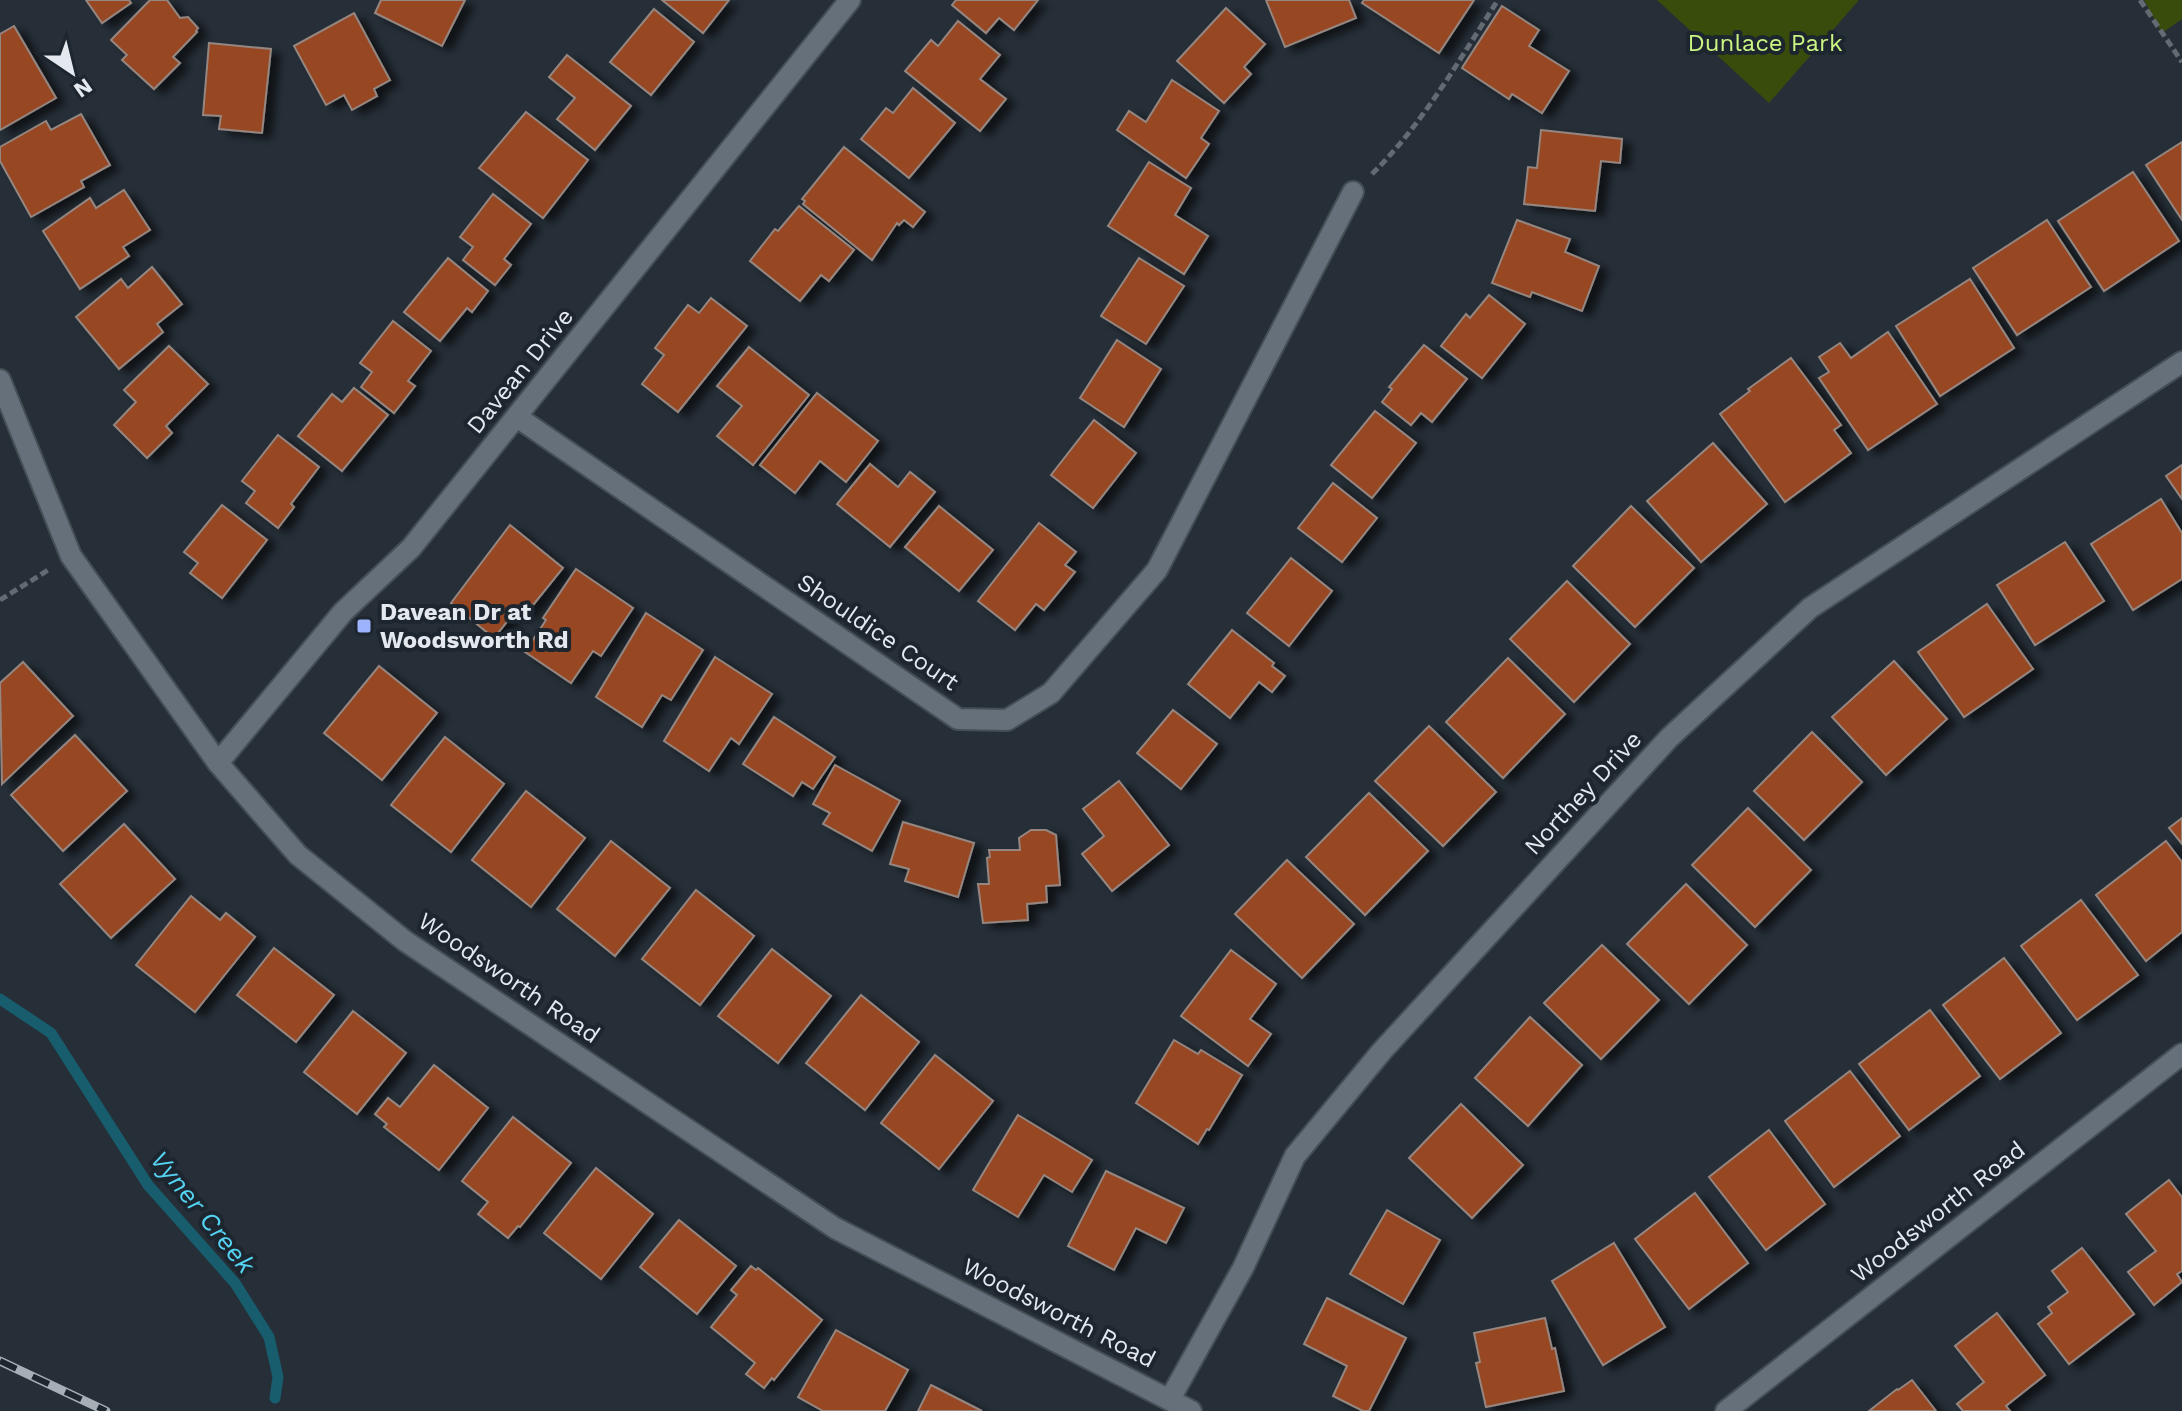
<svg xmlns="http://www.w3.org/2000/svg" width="2182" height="1411" viewBox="0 0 2182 1411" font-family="'Work Sans',sans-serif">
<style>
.green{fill:#384c0b}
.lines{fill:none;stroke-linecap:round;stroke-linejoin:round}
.stream{stroke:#175d6d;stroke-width:11}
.building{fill:#974624;stroke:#958680;stroke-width:2;filter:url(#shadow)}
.minor-casing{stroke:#464e55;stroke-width:24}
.path{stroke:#626a72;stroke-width:5;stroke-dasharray:8 4;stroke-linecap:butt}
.minor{stroke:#66707b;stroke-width:20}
.rail-casing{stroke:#a8aeb5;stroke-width:9}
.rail{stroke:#1d252e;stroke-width:6;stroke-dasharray:18;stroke-linecap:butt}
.poi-dot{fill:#9db4fd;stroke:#1d252e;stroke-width:3}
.labels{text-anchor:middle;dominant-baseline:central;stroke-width:8;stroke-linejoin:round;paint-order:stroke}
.park-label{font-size:24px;fill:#cbf583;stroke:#1d252e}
.street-label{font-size:24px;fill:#e4e9ef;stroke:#1d252e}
.poi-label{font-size:24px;font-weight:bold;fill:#e4e9ef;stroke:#1d252e;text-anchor:start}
.water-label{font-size:26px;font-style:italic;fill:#54d3f2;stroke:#1d252e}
</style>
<defs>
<filter id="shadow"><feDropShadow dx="9" dy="5" stdDeviation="4" flood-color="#0009"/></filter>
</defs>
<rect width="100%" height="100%" fill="#262f38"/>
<!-- green -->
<g class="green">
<polygon points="1657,0 1859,0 1769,103"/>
<polygon points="2144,0 2182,0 2182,19 2162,33"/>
</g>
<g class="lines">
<!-- stream -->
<polyline class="stream" points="0,999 51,1033 148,1185 235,1283 269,1337 278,1377 275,1398"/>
</g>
<!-- building -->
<g class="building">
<polygon points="86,0 129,0 131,3 102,23"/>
<polygon points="150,0 167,0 180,18 188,17 198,28 196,31 197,32 173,57 180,63 154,89 122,60 127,55 111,40"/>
<polygon points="381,0 465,0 442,46 375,13"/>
<polygon points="662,0 729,0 703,33"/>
<polygon points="956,0 1038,0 1014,30 999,18 986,33 952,5"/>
<polygon points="1266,0 1349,0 1356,18 1285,47"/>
<polygon points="1364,0 1474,0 1439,53 1362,3"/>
<polygon points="1502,6 1539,30 1529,46 1569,71 1542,113 1512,94 1509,99 1462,68"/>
<polygon points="1226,8 1265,44 1244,67 1251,74 1224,103 1177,61"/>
<polygon points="654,9 694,42 651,95 610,62"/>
<polygon points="354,13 390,80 374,89 377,96 352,110 344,95 326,105 294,46"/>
<polygon points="958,21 1000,55 980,79 1006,99 980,131 905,71 931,40 938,46"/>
<polygon points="14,26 56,98 0,130 0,34"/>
<polygon points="209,43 271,49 262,133 219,129 221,116 203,115"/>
<polygon points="567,55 631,106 595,150 557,119 575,98 549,77"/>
<polygon points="1172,80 1219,111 1201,138 1209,144 1186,178 1117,130 1129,111 1146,122"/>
<polygon points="913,88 955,123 909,178 861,139 886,108 893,113"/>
<polygon points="526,112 588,160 543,218 479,168"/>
<polygon points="81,114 110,165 81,181 84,187 31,217 0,161 0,147 46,121 51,130"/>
<polygon points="1541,130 1622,139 1620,163 1601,161 1595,211 1524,204 1528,167 1537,168"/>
<polygon points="2182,142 2182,220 2146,165"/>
<polygon points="844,147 925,212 913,227 904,220 899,225 897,223 872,260 803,204 805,201 802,199"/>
<polygon points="1149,162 1191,188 1175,215 1208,236 1184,274 1108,226"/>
<polygon points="2133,172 2179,241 2104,291 2058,221"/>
<polygon points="124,190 150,230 123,247 129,256 80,289 43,231 90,198 96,208"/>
<polygon points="493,194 531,224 504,259 511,265 495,285 463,260 473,247 460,237"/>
<polygon points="799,206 854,250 829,281 821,275 800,301 750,261 775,229 778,231"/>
<polygon points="1517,220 1570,239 1565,252 1599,266 1582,311 1532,292 1530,297 1492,283"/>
<polygon points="2047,220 2091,287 2017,335 1973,268"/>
<polygon points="448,258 488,291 472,312 467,308 440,341 404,312"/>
<polygon points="1139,258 1184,286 1146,344 1101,316"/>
<polygon points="152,267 182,304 157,324 163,332 119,369 76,317 121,279 128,288"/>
<polygon points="1970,279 2014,348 1940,396 1896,326"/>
<polygon points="1489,295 1525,324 1482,378 1441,346 1466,314 1470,318"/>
<polygon points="711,298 747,326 678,412 642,384 664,355 655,348 688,305 699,313"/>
<polygon points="393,321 431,351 408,381 415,386 394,413 361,387 372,372 360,363"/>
<polygon points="1888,332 1937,404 1868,450 1819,378 1829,372 1819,357 1840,343 1851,358"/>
<polygon points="1117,340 1161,369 1124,427 1080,398"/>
<polygon points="1424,345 1467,379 1432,422 1421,413 1411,425 1382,402 1392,389 1389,387"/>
<polygon points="169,346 208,384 166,426 172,433 147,458 114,425 136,402 124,390"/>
<polygon points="749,347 809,395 753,465 717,436 742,406 717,386"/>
<polygon points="1791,358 1841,425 1834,430 1851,453 1785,502 1720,414 1750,391 1748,389"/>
<polygon points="354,388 388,415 342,471 298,436 332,394 342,402"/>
<polygon points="817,393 878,441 846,482 820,461 795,493 760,465"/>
<polygon points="1375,411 1416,443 1372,498 1331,465"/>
<polygon points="1094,420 1136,453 1093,508 1051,475"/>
<polygon points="278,435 319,467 291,504 294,507 278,528 246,503 255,491 242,481"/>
<polygon points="1713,443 1767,504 1701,562 1647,501"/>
<polygon points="870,464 898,487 910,472 935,492 890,547 837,504"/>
<polygon points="2182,465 2182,499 2166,476"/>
<polygon points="1333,483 1377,518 1342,562 1298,528"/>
<polygon points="2161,499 2182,533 2182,579 2133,610 2091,544"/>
<polygon points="222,505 267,540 222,598 190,573 198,563 184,552"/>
<polygon points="939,506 993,550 959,591 905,547"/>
<polygon points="1631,506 1694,568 1635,627 1573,566"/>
<polygon points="1039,523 1076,552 1065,565 1075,572 1044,610 1036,604 1015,630 978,601"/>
<polygon points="510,525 563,568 525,615 517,609 494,638 451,603"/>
<polygon points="2065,542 2104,601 2035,645 1997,585"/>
<polygon points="1291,558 1332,591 1289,646 1247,613"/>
<polygon points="576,569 633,608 601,656 593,651 571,683 525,652 546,620 543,618"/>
<polygon points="1567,581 1630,644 1574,702 1510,639"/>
<polygon points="1987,604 2033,669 1964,717 1918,652"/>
<polygon points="646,613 703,650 671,700 662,695 642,727 596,697"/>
<polygon points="1232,630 1274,663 1272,666 1285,676 1272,692 1259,682 1230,718 1188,684"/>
<polygon points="715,657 772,694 739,744 731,738 709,771 664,741"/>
<polygon points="1508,658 1565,714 1503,778 1446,722"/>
<polygon points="1894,661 1947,719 1886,775 1832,717"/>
<polygon points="23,662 73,716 2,784 0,683"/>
<polygon points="379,666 437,713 382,780 324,733"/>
<polygon points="1173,710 1217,744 1181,789 1137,753"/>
<polygon points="774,717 835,757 813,789 802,782 793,796 743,764"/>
<polygon points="1429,726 1496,792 1443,846 1375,781"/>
<polygon points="1812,732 1862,782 1804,840 1754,791"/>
<polygon points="75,735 127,791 63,851 11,795"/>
<polygon points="445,737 504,784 451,852 391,805"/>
<polygon points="835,765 900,801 872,851 823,824 830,813 813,804"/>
<polygon points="1119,781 1169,845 1112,891 1082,854 1104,836 1083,809"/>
<polygon points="526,791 585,838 531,907 472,860"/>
<polygon points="1369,793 1428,851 1365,915 1306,857"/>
<polygon points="1748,808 1811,870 1755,927 1692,865"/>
<polygon points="2182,818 2182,844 2169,828"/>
<polygon points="903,822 974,843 958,897 905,881 909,869 890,864"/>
<polygon points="124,824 175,879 111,938 60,884"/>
<polygon points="1031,830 1046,830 1056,835 1060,885 1046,886 1047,902 1027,904 1028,920 983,923 978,884 989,884 987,858 990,857 989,850 1020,850 1019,838"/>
<polygon points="611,841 670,888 615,956 557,909"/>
<polygon points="2166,841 2182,862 2182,932 2146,961 2096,895"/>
<polygon points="1287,860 1354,924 1302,978 1235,914"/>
<polygon points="1686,884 1747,945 1689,1004 1627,944"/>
<polygon points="696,890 754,936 700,1005 642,959"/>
<polygon points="191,896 220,920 226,913 255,937 195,1012 136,965"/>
<polygon points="2081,900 2138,975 2077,1020 2021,946"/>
<polygon points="1602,945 1659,1000 1601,1059 1544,1003"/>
<polygon points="274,948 334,995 296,1042 237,995"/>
<polygon points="772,949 831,996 778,1063 718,1016"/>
<polygon points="1231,950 1276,984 1250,1019 1271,1034 1248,1066 1181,1016"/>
<polygon points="2004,958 2061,1033 2000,1079 1943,1005"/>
<polygon points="861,995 919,1042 865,1110 806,1063"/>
<polygon points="1930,1010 1980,1076 1909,1130 1859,1064"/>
<polygon points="353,1011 406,1053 357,1114 304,1072"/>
<polygon points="1530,1017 1582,1065 1528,1126 1475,1078"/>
<polygon points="1174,1040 1198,1054 1201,1050 1242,1075 1209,1130 1207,1129 1198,1144 1136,1103"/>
<polygon points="935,1055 993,1101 939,1169 881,1123"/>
<polygon points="434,1065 488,1108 439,1170 384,1127 387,1124 375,1114 388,1098 400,1107"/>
<polygon points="1850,1071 1900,1136 1834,1187 1785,1121"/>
<polygon points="1461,1104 1523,1165 1472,1218 1409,1158"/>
<polygon points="1018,1115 1092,1160 1072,1192 1044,1175 1018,1217 973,1190"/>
<polygon points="513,1117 571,1163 520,1227 518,1226 508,1238 478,1214 488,1202 462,1181"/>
<polygon points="1769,1130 1825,1204 1766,1250 1709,1177"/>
<polygon points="596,1168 653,1214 601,1279 544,1233"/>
<polygon points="1106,1171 1184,1208 1166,1243 1136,1228 1114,1270 1068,1246"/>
<polygon points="2169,1180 2182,1197 2182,1271 2177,1274 2182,1282 2154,1305 2128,1272 2156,1251 2126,1214"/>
<polygon points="1695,1193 1748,1263 1689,1309 1635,1239"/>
<polygon points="1387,1210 1440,1240 1403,1304 1350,1274"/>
<polygon points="679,1220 736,1266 697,1314 640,1267"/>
<polygon points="1614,1243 1665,1327 1603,1365 1552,1281"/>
<polygon points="2082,1248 2134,1314 2069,1364 2038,1324 2052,1313 2048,1307 2068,1292 2052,1271"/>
<polygon points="751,1266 756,1270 758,1268 822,1320 774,1380 772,1378 764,1388 746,1374 755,1363 711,1327 737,1295 731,1290"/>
<polygon points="1327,1298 1406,1338 1369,1411 1363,1411 1333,1396 1347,1366 1304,1344"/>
<polygon points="1997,1313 2045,1375 2006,1406 2010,1411 1963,1411 1957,1404 1984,1382 1955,1346"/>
<polygon points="1545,1318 1552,1349 1555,1348 1564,1391 1486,1407 1476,1363 1480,1362 1474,1333"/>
<polygon points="836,1330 908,1370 885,1411 823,1411 798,1397"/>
<polygon points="1912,1380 1936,1411 1869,1411 1897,1389 1898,1390"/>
<polygon points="931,1385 982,1411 918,1411"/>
</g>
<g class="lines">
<!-- minor casing -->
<g class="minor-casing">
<g id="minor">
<polyline points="0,380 71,556 218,763 298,855 405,941 835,1228 1191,1411"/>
<polyline points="517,417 958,719 1007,720 1051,693 1157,570 1353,192"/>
<polyline points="218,763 343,612 411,548 850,0"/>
<polyline points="1170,1399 1243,1268 1295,1156 1382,1051 1669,738 1810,608 2182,362"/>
<polyline points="1726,1411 2182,1054"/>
</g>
</g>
<!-- path -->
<g class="path">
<polyline points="2140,0 2182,62"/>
<path d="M1372,174C1423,124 1459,60 1498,0"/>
<polyline points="0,600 50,569"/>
</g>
<!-- minor -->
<use href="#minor" class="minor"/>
<!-- rail casing -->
<g class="rail-casing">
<polyline id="rail" points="0,1361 106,1411"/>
</g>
<!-- rail -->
<use href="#rail" class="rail"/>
</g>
<!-- markers -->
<rect class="poi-dot" x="356" y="618" width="16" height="16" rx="4"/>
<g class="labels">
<!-- park labels -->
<g class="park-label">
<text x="1765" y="43">Dunlace Park</text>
</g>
<!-- street labels -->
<g class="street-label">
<text transform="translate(520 371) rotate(-51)">Davean Drive</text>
<text transform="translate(878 632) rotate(34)">Shouldice Court</text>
<text transform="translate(1583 793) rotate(-47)">Northey Drive</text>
<text transform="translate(509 978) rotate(34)">Woodsworth Road</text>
<text transform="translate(1938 1212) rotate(-38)">Woodsworth Road</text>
<text transform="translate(1059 1313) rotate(27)">Woodsworth Road</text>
</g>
<!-- poi labels -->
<g class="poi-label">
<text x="380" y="612">Davean Dr at<tspan x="380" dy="28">Woodsworth Rd</tspan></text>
</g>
<!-- water labels -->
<g class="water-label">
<text transform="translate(203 1212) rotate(51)">Vyner Creek</text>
</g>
</g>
<!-- north arrow -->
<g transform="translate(72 72) rotate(145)" stroke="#1d252e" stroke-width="6" paint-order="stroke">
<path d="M0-6L14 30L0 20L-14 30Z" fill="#e4e9ef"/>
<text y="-12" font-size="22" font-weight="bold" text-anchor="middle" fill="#e4e9ef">N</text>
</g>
</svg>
